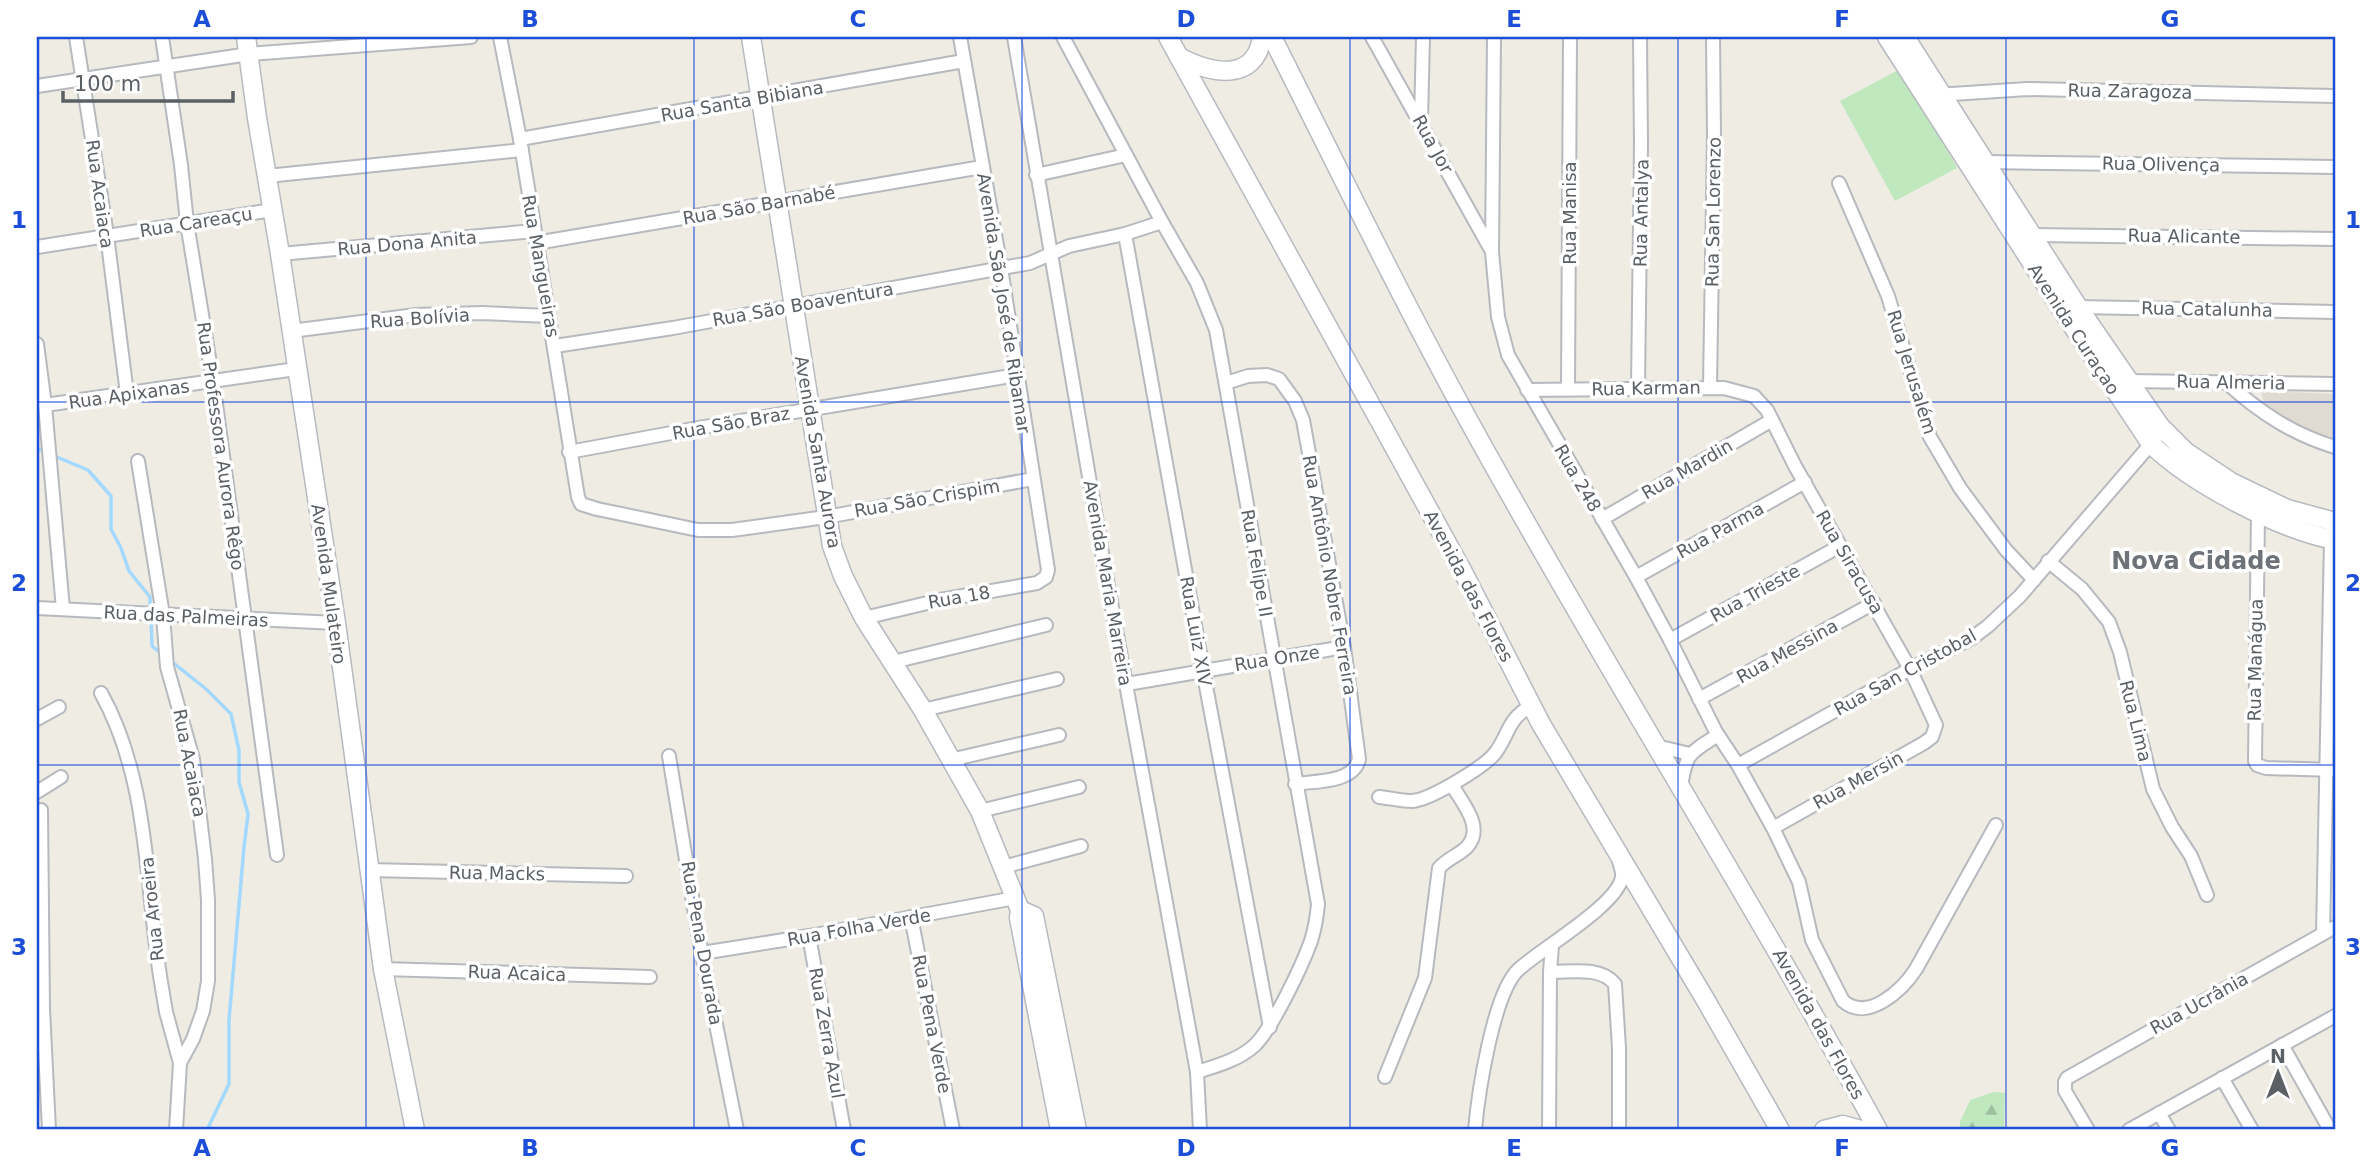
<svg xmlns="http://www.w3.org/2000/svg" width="2372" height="1167" viewBox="0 0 2372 1167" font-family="'DejaVu Sans',sans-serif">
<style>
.education{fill:#dfdbd2}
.green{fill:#bfe8be}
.forest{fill:url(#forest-firs)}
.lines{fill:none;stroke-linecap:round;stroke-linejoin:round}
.stream{stroke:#a3d9ff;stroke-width:3.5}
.street-casing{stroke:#b6b9be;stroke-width:16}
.secondary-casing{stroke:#b7bac0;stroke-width:21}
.street{stroke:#fff;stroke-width:12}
.secondary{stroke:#fff;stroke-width:18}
.grid{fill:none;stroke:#1d4ed8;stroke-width:2;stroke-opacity:0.55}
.labels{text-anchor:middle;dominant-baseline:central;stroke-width:7;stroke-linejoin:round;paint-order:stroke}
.street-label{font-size:18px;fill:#5b6065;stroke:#fff}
.district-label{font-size:24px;font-weight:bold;fill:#6c7277;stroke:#fff}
.neatline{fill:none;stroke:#1d4ed8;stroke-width:2.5}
.grid-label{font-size:23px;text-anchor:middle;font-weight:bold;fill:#1d4ed8}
</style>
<defs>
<pattern id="forest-firs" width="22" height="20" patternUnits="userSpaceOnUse" patternTransform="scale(1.75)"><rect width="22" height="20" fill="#bfe8be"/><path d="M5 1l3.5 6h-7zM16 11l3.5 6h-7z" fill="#9ebf9e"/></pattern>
</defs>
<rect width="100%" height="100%" fill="#efece3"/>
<!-- education -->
<polygon class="education" points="2261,391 2335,394 2335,438 2313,432 2265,407"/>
<!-- green -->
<polygon class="green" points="1902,68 1957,168 1895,201 1840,101"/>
<!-- forest -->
<polygon class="forest" points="1994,1092 2005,1093 2004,1130 1960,1130 1960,1122 1970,1100"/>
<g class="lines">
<!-- stream -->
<g class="stream">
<polyline points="37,448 45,452"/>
<polyline points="52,455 88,470 111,496 111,529 121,548 129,571 150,597 150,610"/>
<polyline points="151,617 152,646 162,654"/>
<polyline points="171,661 206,689 231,714 239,750 239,782 248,814 244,847 229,1020 229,1084 207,1130"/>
</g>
<!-- street casing -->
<g class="street-casing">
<g id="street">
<polyline points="76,37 107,235 127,394"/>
<polyline points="162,37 181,165 187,223 213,382 277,855"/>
<polyline points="500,37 520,139 578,497 581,504 597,509 698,530 732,530 826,517 1033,479"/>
<polyline points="1014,37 1102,553 1197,1072 1200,1130"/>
<path d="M1063,37L1162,222L1197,283L1216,330L1318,904C1317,916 1315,928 1311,941C1302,966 1273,1027 1255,1045C1239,1060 1216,1066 1197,1072"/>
<polyline points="1372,37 1490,248"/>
<path d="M1494,37L1492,252L1498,317L1508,355L1636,577L1670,640L1716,732L1738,765L1773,828L1799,882L1812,940L1843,1001C1868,1023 1903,989 1916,969L1996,825"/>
<polyline points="37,86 249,54 471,37"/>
<polyline points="1937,95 2027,89 2335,96"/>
<polyline points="1421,120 1423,37"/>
<polyline points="520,139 964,61"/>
<polyline points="1986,162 2335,167"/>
<polyline points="1036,175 1126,155"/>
<polyline points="267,176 522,150"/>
<polyline points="1839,183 1888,296 1930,437 1960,488 2006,550 2034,580"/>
<polyline points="1125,234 1203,670 1270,1027"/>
<polyline points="2033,235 2335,239"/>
<polyline points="536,243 982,167"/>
<polyline points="37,247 272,210"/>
<polyline points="280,254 534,231"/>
<polyline points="2078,307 2335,312"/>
<polyline points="291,331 416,315 482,313 549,316"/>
<polyline points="37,344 45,405 63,609"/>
<polyline points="555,346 673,328 1030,263 1069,246 1125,234 1162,222"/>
<polyline points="2127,381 2335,384"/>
<path d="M2226,382C2259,412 2292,434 2335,447"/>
<path d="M1226,383L1248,376L1267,375L1279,379L1295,401L1303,420L1344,647L1359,759C1354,783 1315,781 1295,784"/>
<polyline points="1710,387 1714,136 1713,37"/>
<polyline points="1638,388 1641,144 1640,37"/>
<polyline points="1568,389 1570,37"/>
<polyline points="1527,390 1724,388 1754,396 1767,410 1795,466 1910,669 1936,725 1932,737 1924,743 1773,828"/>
<polyline points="45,405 296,369"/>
<polyline points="569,452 698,428 1017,375"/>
<polyline points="138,461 163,615 167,667 193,759 205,859 208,900 208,981 203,1011 193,1039 180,1063"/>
<polyline points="2258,513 2255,761 2257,765 2266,768 2335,770"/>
<polyline points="1602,519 1772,420"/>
<polyline points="2048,561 2082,589 2109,622 2120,652 2153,789 2172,827 2191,856 2207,895"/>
<polyline points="1636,577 1805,482"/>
<polyline points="37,608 336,623"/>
<polyline points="864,618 940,600 1037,583 1046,577 1048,570 1001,268 960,37"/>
<polyline points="1670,640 1840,546"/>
<polyline points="893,662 1046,625"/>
<polyline points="1127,684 1344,647"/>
<path d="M101,693C150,781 145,886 161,982L166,1012L180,1063L176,1130"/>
<polyline points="1699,699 1874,603"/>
<polyline points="923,710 1057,679"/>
<polyline points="37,719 59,707"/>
<polyline points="1656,746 1690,754"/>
<polyline points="669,756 699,939 737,1130"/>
<polyline points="950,760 1059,735"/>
<polyline points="1738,765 1910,669 1972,638 1988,626 2020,596 2156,438"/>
<path d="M1681,787C1686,752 1690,753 1718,735"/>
<polyline points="37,792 61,777"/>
<path d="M1379,797C1390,798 1402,801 1412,801C1430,800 1486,766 1496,752C1511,730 1507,720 1532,705"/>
<polyline points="41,810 43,1009 49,1130"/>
<polyline points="980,811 1079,787"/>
<polyline points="1003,867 1081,846"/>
<polyline points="368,870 626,876"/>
<polyline points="911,917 953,1130"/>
<polyline points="2323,933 2331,540"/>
<polyline points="809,936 844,1130"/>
<polyline points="702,953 809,936 1015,898"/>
<polyline points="383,969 650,977"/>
<path d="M1550,972C1571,972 1600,966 1615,984L1619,1048V1130"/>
<polyline points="2282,1045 2330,1130"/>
<path d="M1385,1077L1425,978L1439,868C1447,859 1459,855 1467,847C1485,827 1462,803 1452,785"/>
<polyline points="2222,1078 2252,1130"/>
<polyline points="2159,1113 2169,1130"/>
<path d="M1475,1130C1478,1095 1493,994 1518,970C1539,950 1618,905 1622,877C1623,872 1620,866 1619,861"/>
<polyline points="1549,1130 1550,972 1552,946"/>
<polyline points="2088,1130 2065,1091 2065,1082 2067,1078 2335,927"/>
<polyline points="2129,1130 2335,1016"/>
</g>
</g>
<!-- secondary casing -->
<g class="secondary-casing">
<g id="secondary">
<polyline points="246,37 257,118 280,254 336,623 383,969 415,1130"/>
<polyline points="751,37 832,546 843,576 864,618 923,710 980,811 1020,910 1019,918 1060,1130"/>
<polyline points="1168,37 1463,572 1541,724 1705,999 1780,1130"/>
<path d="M1272,37C1337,166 1400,296 1470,423C1601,661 1747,891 1878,1130"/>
<path d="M1887,37L2064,313L2151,444C2191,483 2280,530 2335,540"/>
<polyline points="1905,37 2078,307 2160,426 2186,452 2231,482 2287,509 2335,522"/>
<path d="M1179,57C1210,73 1255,84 1262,37"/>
<polyline points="1020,910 1034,916 1077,1130"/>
<polyline points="1824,1130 1843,1125 1861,1130"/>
</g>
</g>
<!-- street -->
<use href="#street" class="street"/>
<!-- secondary -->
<use href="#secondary" class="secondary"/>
</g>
<!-- grid -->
<path class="grid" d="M366,37V1130M694,37V1130M1022,37V1130M1350,37V1130M1678,37V1130M2006,37V1130M37,402H2335M37,765H2335"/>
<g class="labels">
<!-- street labels -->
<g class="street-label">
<text transform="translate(2130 91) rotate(1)">Rua Zaragoza</text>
<text transform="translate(742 101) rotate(-10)">Rua Santa Bibiana</text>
<text transform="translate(1433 144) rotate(61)">Rua Jor</text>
<text transform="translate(2161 164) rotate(1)">Rua Olivença</text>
<text transform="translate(100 194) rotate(82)">Rua Acaiaca</text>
<text transform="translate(759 205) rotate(-10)">Rua São Barnabé</text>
<text transform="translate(1713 212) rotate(-89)">Rua San Lorenzo</text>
<text transform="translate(1569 213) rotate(-90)">Rua Manisa</text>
<text transform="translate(1641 213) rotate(-89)">Rua Antalya</text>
<text transform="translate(196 222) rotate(-9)">Rua Careaçu</text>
<text transform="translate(2184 236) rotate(1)">Rua Alicante</text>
<text transform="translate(407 243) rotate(-5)">Rua Dona Anita</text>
<text transform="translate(541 266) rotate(80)">Rua Mangueiras</text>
<text transform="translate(1004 303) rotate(81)">Avenida São José de Ribamar</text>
<text transform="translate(803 304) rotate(-10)">Rua São Boaventura</text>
<text transform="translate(2207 309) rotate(1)">Rua Catalunha</text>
<text transform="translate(420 318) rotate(-4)">Rua Bolívia</text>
<text transform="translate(2074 329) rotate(57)">Avenida Curaçao</text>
<text transform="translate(1912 372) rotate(73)">Rua Jerusalém</text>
<text transform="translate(2231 382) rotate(1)">Rua Almeria</text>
<text transform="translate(1646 388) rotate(-1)">Rua Karman</text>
<text transform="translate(129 394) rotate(-8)">Rua Apixanas</text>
<text transform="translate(731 423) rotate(-10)">Rua São Braz</text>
<text transform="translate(221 446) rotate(82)">Rua Professora Aurora Rêgo</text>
<text transform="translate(818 452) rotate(80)">Avenida Santa Aurora</text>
<text transform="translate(1687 469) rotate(-30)">Rua Mardin</text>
<text transform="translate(1578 478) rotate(60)">Rua 248</text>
<text transform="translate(927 498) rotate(-10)">Rua São Crispim</text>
<text transform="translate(1720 530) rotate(-29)">Rua Parma</text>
<text transform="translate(1850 562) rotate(60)">Rua Siracusa</text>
<text transform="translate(1257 563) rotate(80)">Rua Felipe II</text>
<text transform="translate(1330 575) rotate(80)">Rua Antônio Nobre Ferreira</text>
<text transform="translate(1108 583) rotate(80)">Avenida Maria Marreira</text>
<text transform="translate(329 584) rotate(82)">Avenida Mulateiro</text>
<text transform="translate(1469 586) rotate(62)">Avenida das Flores</text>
<text transform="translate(1755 593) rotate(-29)">Rua Trieste</text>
<text transform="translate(959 597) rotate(-10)">Rua 18</text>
<text transform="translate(186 616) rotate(3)">Rua das Palmeiras</text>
<text transform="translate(1196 631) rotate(80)">Rua Luiz XIV</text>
<text transform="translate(1787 651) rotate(-29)">Rua Messina</text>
<text transform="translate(1277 658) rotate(-9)">Rua Onze</text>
<text transform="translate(2255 660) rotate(-89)">Rua Manágua</text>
<text transform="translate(1905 672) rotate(-29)">Rua San Cristobal</text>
<text transform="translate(2136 721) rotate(76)">Rua Lima</text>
<text transform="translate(190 763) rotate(79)">Rua Acaiaca</text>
<text transform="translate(1858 780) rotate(-29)">Rua Mersin</text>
<text transform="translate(497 873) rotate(1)">Rua Macks</text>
<text transform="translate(152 909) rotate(-96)">Rua Aroeira</text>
<text transform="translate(859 927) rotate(-10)">Rua Folha Verde</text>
<text transform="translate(702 943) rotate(80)">Rua Pena Dourada</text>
<text transform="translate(517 973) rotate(2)">Rua Acaica</text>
<text transform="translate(2199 1003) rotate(-29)">Rua Ucrânia</text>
<text transform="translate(932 1024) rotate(79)">Rua Pena Verde</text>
<text transform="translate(1819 1024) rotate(61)">Avenida das Flores</text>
<text transform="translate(827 1033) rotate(80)">Rua Zerra Azul</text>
</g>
<!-- district labels -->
<g class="district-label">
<text x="2196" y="561">Nova Cidade</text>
</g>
</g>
<!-- border -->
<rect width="2372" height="1167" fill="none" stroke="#ffffff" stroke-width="77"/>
<!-- north arrow -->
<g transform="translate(2278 1073)" stroke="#ffffff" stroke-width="5" paint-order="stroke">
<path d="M0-5L12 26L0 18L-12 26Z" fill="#5b6065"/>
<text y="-10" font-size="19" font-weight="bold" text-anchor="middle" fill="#5b6065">N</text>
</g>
<!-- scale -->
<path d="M63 91v10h170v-10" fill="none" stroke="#5b6065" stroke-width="3.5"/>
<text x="74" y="91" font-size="21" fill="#5b6065" stroke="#ffffff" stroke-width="5" paint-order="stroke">100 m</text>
<rect x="38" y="38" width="2296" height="1090" class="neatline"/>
<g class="grid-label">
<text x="202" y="27">A</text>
<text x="530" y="27">B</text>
<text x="858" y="27">C</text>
<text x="1186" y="27">D</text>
<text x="1514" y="27">E</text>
<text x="1842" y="27">F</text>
<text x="2170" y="27">G</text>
<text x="19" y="228">1</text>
<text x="2353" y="228">1</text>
<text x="19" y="591">2</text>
<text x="2353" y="591">2</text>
<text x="19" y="955">3</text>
<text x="2353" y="955">3</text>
<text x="202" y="1156">A</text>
<text x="530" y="1156">B</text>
<text x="858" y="1156">C</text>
<text x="1186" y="1156">D</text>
<text x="1514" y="1156">E</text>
<text x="1842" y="1156">F</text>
<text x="2170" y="1156">G</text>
</g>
</svg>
